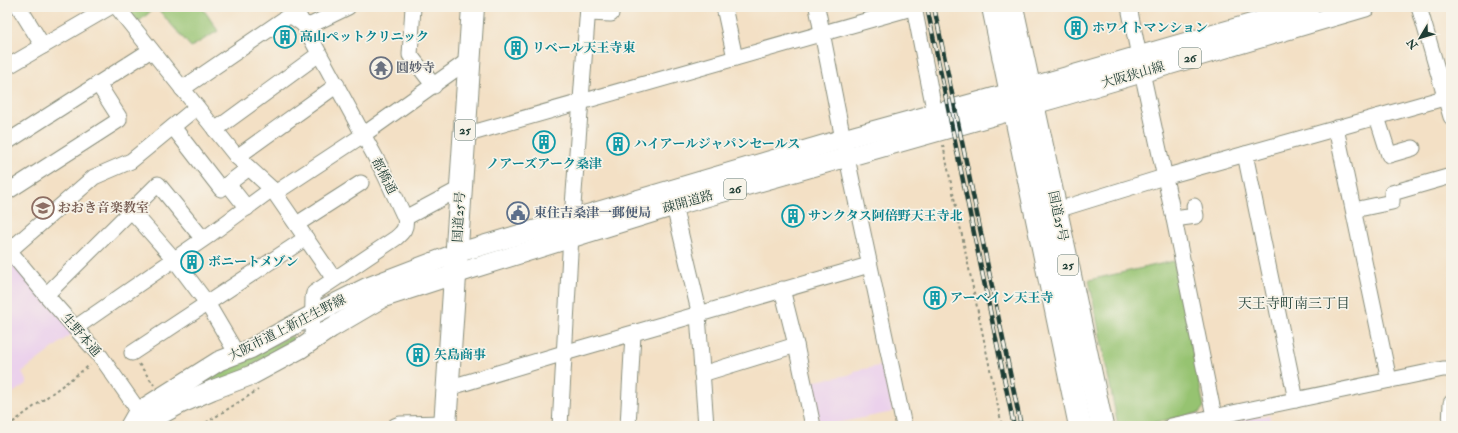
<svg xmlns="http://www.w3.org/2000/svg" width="1458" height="433" viewBox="0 0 1458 433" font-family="'IM FELL Double Pica','Noto Serif JP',serif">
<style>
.built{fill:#ebd1ec}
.green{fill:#96c371;stroke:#5a8052}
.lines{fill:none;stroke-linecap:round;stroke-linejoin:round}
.minor-casing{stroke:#898e7c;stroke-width:17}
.major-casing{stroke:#898e7c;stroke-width:21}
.highway-casing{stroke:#898e7c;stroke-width:24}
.path{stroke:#898e7c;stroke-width:2;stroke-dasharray:3 3;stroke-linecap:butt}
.minor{stroke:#fff;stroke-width:15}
.major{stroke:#fff;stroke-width:19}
.highway{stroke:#fff;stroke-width:22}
.rail-casing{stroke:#1f3d34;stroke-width:4.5}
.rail{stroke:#f7f3e8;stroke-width:3;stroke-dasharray:9;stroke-linecap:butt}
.labels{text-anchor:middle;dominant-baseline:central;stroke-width:3.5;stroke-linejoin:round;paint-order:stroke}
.shield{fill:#f7f3e8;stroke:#60746a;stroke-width:1}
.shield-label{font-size:12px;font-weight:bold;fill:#1f3d34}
.culture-label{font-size:13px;font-weight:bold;fill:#0d838f;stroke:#f7f3e8;text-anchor:start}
.worship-label{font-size:13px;font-weight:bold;fill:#5b616d;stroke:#f7f3e8;text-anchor:start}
.street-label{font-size:13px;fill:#1f3d34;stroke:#f7f3e8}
.education-label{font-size:13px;font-weight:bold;fill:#785e54;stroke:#f7f3e8;text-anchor:start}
.service-label{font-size:13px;font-weight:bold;fill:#4e5e75;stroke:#f7f3e8;text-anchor:start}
.neighbourhood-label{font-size:14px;fill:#1f3d34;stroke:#f7f3e8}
</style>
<rect width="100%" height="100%" fill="#f7f3e8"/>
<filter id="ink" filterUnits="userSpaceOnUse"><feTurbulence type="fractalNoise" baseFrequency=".025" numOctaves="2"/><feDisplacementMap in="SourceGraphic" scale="8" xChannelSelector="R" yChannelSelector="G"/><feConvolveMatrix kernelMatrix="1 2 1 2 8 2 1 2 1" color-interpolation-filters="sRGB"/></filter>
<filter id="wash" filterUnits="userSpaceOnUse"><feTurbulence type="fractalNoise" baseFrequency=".012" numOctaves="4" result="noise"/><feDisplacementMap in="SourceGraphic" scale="16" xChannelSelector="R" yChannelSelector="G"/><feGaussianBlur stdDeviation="0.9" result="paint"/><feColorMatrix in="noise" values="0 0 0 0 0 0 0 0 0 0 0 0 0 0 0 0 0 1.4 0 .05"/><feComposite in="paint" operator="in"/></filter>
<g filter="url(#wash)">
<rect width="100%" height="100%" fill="#f3e0c5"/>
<!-- built -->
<g class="built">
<polygon points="7,253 74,332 22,372 27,383 7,397"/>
<polygon points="884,365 893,412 820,426 810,382 854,374 854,371"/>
<polygon points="1269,415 1271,426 1225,426 1228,423"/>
</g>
<!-- green -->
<g class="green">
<polygon points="129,7 156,7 137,23 128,12"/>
<polygon points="156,7 202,7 218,31 191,47"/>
<polygon points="1174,261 1204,407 1199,413 1138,426 1118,426 1089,280"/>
<polygon points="292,336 294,339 237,375 177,403 214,372"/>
</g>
</g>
<g filter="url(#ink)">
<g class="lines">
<!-- minor casing -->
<g class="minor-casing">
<g id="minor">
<polyline points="19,7 43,46"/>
<polyline points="117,7 237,157 272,189 334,279"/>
<path d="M294,7L385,175L405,218C407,228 403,232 396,238L314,293L313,298L312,341"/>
<polyline points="413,7 410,55 434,86"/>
<polyline points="724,7 735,58"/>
<polyline points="817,7 843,139 904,426"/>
<polyline points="914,7 935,114"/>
<polyline points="1129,7 1139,56"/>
<polyline points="1419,7 1451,117"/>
<polyline points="588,13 611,14"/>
<polyline points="7,67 110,7"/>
<polyline points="1142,72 1174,219 1216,426"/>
<polyline points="182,89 290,15 303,24 311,25 348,7"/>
<polyline points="1377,117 1389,155 1413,148"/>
<polyline points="173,127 221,189 249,168"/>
<polyline points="1336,128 1389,380"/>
<polyline points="215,130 319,54"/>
<polyline points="465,135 915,7"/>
<polyline points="7,142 151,50"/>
<polyline points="1245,154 1296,400"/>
<polyline points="237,157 337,85"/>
<polyline points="228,184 247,208"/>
<polyline points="7,192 119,120 119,117 98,84"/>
<polyline points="275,193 363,135 470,59"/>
<polyline points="674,206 698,307 698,315 706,426"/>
<polyline points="131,210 174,259 207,303 237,354"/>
<polyline points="1057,210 1164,177 1451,96"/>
<polyline points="1354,210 1392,202 1392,193 1451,176"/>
<polyline points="405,218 461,188"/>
<polyline points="1174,219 1196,216 1194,206"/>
<polyline points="297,224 361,183"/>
<polyline points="7,248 46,295 101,357 145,420"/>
<polyline points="9,251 94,177 131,161 197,107"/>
<polyline points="782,289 796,345 813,426"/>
<polyline points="46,295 158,184 203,239"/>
<polyline points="75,328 208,236 272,189"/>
<polyline points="132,353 306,238"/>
<polyline points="702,374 796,345"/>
<polyline points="448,388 564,353 869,265"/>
<polyline points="395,426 400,424 446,423"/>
<polyline points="560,426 572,219 588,7"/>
<polyline points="628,426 633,334"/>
<polyline points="1171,426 1443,369 1451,369"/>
<polyline points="1450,426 1451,403"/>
</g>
</g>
<!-- major casing -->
<g class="major-casing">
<g id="major">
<polyline points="130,426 138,412 219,361 250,349 312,315 368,287 457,253 843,139 989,99 1309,7"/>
<polyline points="137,426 147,422 182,403 212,390 252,375 300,349 331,328 382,298 471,269 674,206 1056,98 1366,7"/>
</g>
</g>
<!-- highway casing -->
<g class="highway-casing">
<g id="highway">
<polyline points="993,7 1080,426"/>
<path d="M1012,7C1042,147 1073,286 1102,426"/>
<polyline points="445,426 473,7"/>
</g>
</g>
<!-- path -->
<g class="path">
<polyline points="943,145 1002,426"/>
<polyline points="139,364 154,385"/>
<polyline points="8,426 90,365"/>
<polyline points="201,426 258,390"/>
</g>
<!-- minor -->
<use href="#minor" class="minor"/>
<!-- major -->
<use href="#major" class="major"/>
<!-- highway -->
<use href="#highway" class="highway"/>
<!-- rail casing -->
<g class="rail-casing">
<g id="rail">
<polyline points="927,7 1014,426"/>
<polyline points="934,7 1021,426"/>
</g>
</g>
<!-- rail -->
<use href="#rail" class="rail"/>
</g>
</g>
<!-- icons -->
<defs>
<g id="building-ring" transform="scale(1.15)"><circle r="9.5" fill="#f7f3e8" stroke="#0f9aa8" stroke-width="1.5"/><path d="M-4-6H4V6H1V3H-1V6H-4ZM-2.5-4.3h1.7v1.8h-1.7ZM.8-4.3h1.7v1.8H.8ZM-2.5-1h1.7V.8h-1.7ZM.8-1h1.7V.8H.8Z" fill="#0f9aa8"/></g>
<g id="temple-ring" transform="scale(1.15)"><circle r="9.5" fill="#f7f3e8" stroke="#6b7280" stroke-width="1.5"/><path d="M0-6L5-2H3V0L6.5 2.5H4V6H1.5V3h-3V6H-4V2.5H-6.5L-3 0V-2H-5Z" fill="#6b7280"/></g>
<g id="school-ring" transform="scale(1.15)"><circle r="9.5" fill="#f7f3e8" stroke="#8d6e63" stroke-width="1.5"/><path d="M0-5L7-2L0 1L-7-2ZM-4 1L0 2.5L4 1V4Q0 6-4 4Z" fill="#8d6e63"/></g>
<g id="civic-ring" transform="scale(1.15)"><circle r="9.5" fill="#f7f3e8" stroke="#5c6f8a" stroke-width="1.5"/><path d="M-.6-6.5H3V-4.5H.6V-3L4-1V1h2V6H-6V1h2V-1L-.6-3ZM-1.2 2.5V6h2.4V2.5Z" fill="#5c6f8a"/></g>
</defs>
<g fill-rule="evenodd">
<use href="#building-ring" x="1076" y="28"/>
<use href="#building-ring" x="285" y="37"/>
<use href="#building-ring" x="516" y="48"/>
<use href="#temple-ring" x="381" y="68"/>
<use href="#building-ring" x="544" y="142"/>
<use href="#building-ring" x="618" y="144"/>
<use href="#school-ring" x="43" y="208"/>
<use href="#civic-ring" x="518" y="213"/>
<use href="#building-ring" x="793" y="216"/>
<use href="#building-ring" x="192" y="262"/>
<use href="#building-ring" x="935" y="298"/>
<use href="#building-ring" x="418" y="355"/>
</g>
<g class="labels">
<!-- shield labels -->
<g class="shield">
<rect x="1179" y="48" width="22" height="20" rx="3"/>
<rect x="455" y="120" width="20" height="20" rx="3"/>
<rect x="724" y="179" width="22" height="20" rx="3"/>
<rect x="1058" y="255" width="20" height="20" rx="3"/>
</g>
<g class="shield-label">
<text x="1190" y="58">26</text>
<text x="465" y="130">25</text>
<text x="735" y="189">26</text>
<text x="1068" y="265">25</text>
</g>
<!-- culture labels -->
<g class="culture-label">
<text x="1092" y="28">ホワイトマンション</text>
<text x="300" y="37">高山ペットクリニック</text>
<text x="532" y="48">リベール天王寺東</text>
<text x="634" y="144">ハイアールジャパンセールス</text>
<text x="544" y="164" text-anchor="middle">ノアーズアーク桑津</text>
<text x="808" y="216">サンクタス阿倍野天王寺北</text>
<text x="208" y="262">ボニートメゾン</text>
<text x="950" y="298">アーベイン天王寺</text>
<text x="434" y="355">矢島商事</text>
</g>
<!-- worship labels -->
<g class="worship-label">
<text x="396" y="68">圓妙寺</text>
</g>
<!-- street labels -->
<g class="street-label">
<text transform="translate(1133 75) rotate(-16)">大阪狭山線</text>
<text transform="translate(384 176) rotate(63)">都橋通</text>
<text transform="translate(688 202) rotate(-16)">疎開道路</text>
<text transform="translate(1058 216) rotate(78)">国道25号</text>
<text transform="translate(459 217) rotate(-87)">国道25号</text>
<text transform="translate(287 328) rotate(-27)">大阪市道上新庄生野線</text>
<text transform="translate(81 335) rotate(49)">生野本通</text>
</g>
<!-- education labels -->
<g class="education-label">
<text x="58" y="208">おおき音楽教室</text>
</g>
<!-- service labels -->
<g class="service-label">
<text x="534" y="213">東住吉桑津一郵便局</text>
</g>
<!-- neighbourhood labels -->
<g class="neighbourhood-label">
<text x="1294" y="303">天王寺町南三丁目</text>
</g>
</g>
<!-- margin -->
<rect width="1458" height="433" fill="none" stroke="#f7f3e8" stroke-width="24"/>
<!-- north arrow -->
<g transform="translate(1420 38) rotate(232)" stroke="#f7f3e8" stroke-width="3" paint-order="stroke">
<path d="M0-3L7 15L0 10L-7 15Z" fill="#1f3d34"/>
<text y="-6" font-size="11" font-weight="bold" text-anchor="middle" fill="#1f3d34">N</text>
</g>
</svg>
